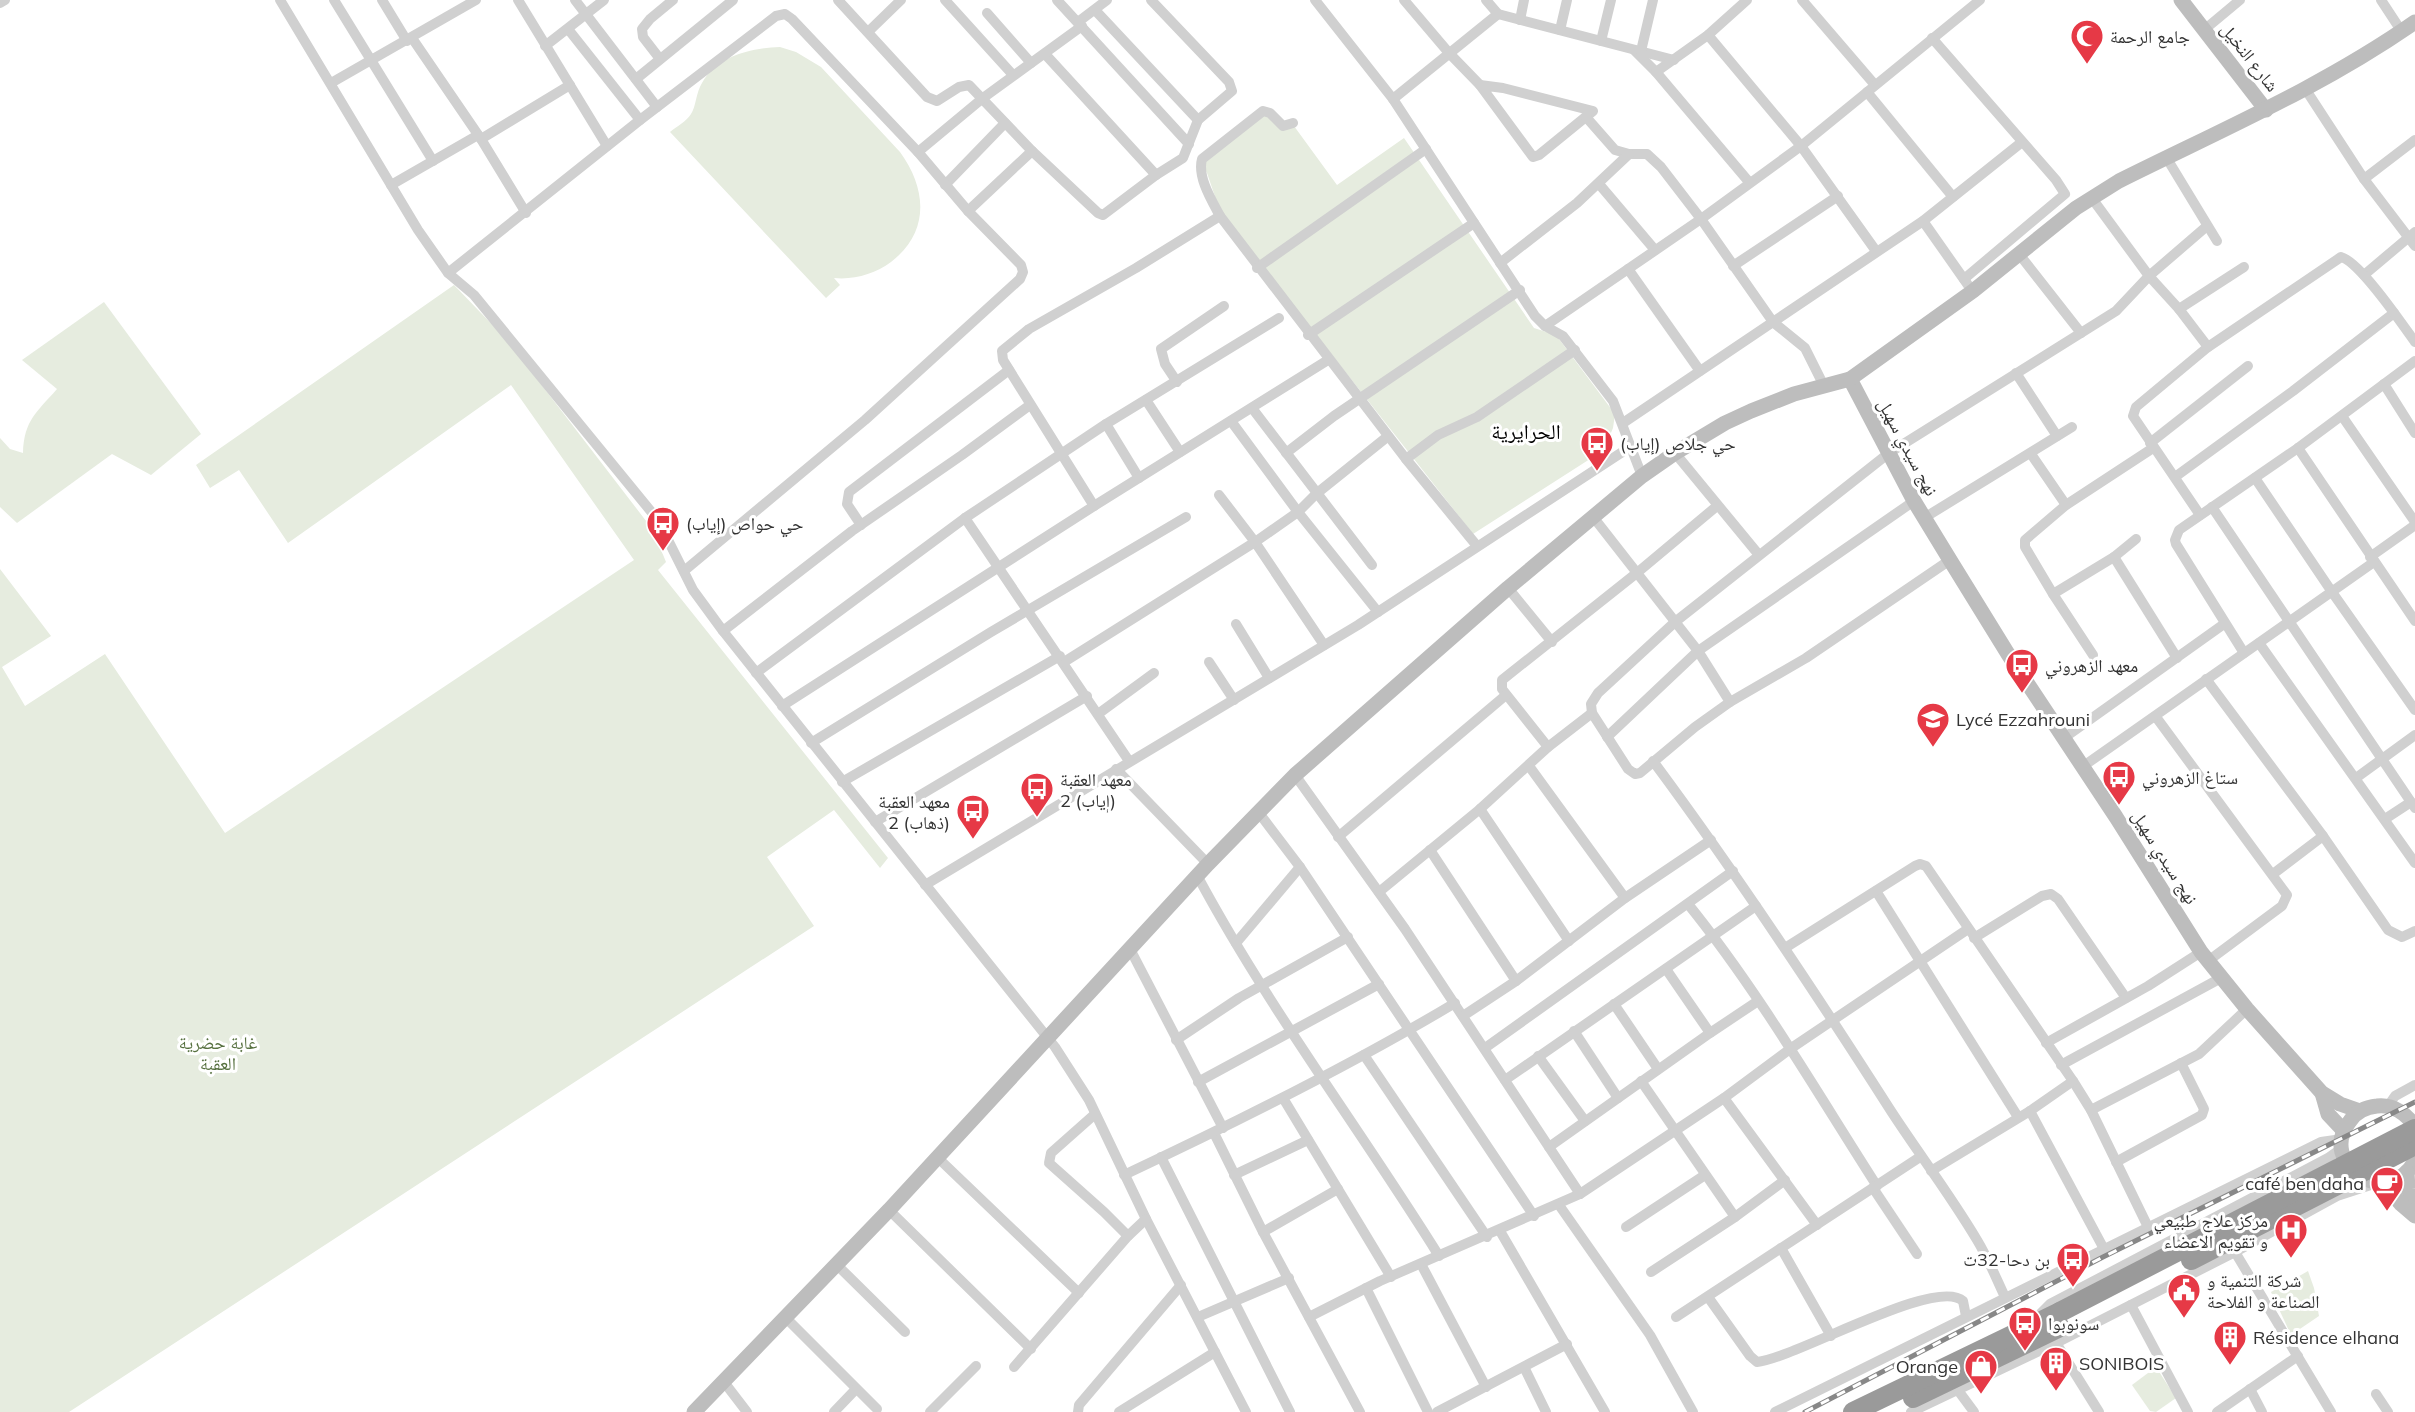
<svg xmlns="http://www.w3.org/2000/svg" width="2415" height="1412" viewBox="0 0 2415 1412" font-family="Mulish,'Noto Naskh Arabic',sans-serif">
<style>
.green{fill:#e6ecdf}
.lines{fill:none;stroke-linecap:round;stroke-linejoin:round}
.street{stroke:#d0d0d0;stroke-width:10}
.secondary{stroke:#bdbdbd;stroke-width:15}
.highway{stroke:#9a9a9a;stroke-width:20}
.rail-casing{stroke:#888;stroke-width:5}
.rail{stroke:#fff;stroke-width:3;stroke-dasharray:9;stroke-linecap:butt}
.highway-bridge{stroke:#9a9a9a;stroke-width:20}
.labels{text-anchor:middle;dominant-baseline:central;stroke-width:6;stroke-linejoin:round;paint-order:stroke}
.poi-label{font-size:18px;fill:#333;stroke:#fff;text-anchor:start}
.street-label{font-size:18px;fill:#333;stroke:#fff}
.park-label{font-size:18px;fill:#56703f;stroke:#fff}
.quarter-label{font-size:21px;fill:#000;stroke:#fff}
</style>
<rect width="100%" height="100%" fill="#fff"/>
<!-- green -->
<g class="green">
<path d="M780,47L796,52L821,67L900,152C927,189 930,232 891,262C875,274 854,280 834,278L840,285L826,298L670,132C676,127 687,121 691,114C696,107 696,92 702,83C717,56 751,48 780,47Z"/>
<polygon points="1266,112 1294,126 1337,185 1404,138 1534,328 1556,335 1615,414 1613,428 1604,450 1473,534 1221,214 1207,173 1201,162"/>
<polygon points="454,285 507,340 653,530 666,562 658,570 888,858 880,868 834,810 767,857 814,926 69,1412 0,1412 0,569 51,636 2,667 25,706 105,654 225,833 634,560 511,385 288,543 239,470 210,488 196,465"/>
<path d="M104,302L201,434L151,475L112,454L17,523L0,507V438L10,449L23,453C24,420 37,412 57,389L22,360Z"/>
<polygon points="2308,1271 2314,1288 2319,1316 2291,1335 2271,1292"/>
<polygon points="2156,1367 2176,1398 2156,1412 2150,1411 2132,1385"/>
</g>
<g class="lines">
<!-- street -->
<g class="street">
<polyline points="280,0 418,230 448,273 474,295 658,520 693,590 723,631 1055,1047 1089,1100 1146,1219 1246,1412"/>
<polyline points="334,0 433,161"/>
<polyline points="382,0 407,41"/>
<polyline points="518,0 607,146"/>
<polyline points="575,0 657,107"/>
<polyline points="838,0 927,97 937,101 959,87 969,85 1032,151 1098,213 1103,215 1156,175 1183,158 1198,120 1232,91 1229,82 1151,0"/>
<polyline points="945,0 1013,75"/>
<polyline points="1057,0 1189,144"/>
<polyline points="1315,0 1393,99 1535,316 1545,326 1563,336 1613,401 1642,476"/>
<polyline points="1404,0 1449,53 1480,85"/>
<polyline points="1486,0 1498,14 1674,60"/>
<polyline points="1802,0 1875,85"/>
<polyline points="2381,0 2402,32"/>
<polyline points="0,3 5,0"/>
<polyline points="1095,10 1198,120"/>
<polyline points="987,13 1031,63"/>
<polyline points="1520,20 1524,0"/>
<polyline points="1078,22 1107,0"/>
<polyline points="568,29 640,120"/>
<polyline points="1560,30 1567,0"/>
<polyline points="2204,30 2240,0"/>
<polyline points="868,32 901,0"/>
<polyline points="1708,35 1801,146 1876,251"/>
<polyline points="412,38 481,139 526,213"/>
<polyline points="1932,38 2056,180 2065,194 1964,279"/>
<polyline points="1601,41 1611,0"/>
<polyline points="545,46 604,0"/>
<polyline points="1634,50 1656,72 1749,182"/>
<polyline points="1641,51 1653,0"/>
<polyline points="1045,54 1156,175"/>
<polyline points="660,59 643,37 642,29 650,19 673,0"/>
<polyline points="1656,72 1708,35 1747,0"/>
<polyline points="636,79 733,0"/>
<polyline points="331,83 476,0"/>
<polygon points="1480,85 1503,88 1593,111 1539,155 1533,157"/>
<polyline points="2306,90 2364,179 2415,246"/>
<polyline points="1867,92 1953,197"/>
<polyline points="1393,99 1498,14"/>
<polyline points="1586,117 1615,150 1629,154 1647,154 1661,167 1701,219 1773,322 1805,348 1824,386"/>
<path d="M1293,123L1283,126L1270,113L1263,111L1202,159C1197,177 1212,201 1220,216L1406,459L1438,435L1477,417L1575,350"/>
<polyline points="481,139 570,85"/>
<polyline points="918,152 983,98 1082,26"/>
<polyline points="2166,157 2217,241"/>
<polyline points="2364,179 2415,140"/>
<polyline points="1599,184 1655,250"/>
<polyline points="391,185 478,135"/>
<polyline points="945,185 1005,123"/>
<polyline points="2091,197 2149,276 2179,309 2208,347"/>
<polyline points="968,211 1032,151"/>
<polyline points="1923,221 1968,285"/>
<polyline points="2019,254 2081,333"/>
<polyline points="1500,263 1577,203 1629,154"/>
<polyline points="1733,266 1838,196"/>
<polyline points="1257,268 1426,149"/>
<polyline points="1628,269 1700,371"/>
<polyline points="448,273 640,120 776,16 785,14 792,19 918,152 968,211 1021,265 1023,272 1020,279 865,420 684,571"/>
<polyline points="2364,275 2415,232"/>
<polyline points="2179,309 2244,267"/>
<polyline points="1545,326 1701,219 1801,146 1980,0"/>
<polyline points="1308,335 1474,223"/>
<polyline points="2016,373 2057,436"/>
<polyline points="1177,382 1165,364 1161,349 1224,306"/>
<polyline points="2384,384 2415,433"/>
<polyline points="1146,400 1180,452"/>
<polyline points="1252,408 1372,565"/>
<polyline points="2342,416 2415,522"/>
<polyline points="1231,421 1298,512 1378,612"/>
<polyline points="1623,423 1923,221 2022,142"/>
<polyline points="1106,424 1139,478"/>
<polyline points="2150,443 2248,366"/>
<polyline points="2298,448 2415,621"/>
<polyline points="1286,453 1334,416 1520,290"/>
<polyline points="1675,453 1759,555"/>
<polyline points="2031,454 2066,505"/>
<polyline points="1406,459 1477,546"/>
<polyline points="2175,477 2293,391 2394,313"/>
<polyline points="2255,478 2332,592 2415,710"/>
<polyline points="1219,495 1255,542 1324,645"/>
<polyline points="1094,506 1003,360 1002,351 1029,329 1136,268 1220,216"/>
<polyline points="2212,507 2415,808"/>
<path d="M2200,515L2133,416L2136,407L2208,347L2341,257C2360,262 2402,324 2415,342"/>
<polyline points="965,518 1129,761"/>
<polyline points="1594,518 1698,651 1730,702"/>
<polyline points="1924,518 2072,427"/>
<polyline points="861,525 847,504 849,492 1009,370"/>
<polyline points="2114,557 2177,658"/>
<polyline points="2370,557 2415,525"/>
<polyline points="1950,560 1806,658 1730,702 1695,727 1640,773 1635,774 1628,769 1592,713 1591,704 1598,693 1675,622 1889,453 2116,311 2149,276 2207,226"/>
<polyline points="1508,588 1552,642"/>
<polyline points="2053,594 2114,557 2136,539"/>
<polyline points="1236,624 1269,678"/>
<polyline points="723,631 852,531 962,455 1030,405"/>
<polyline points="2259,643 2415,863"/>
<polyline points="2244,653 2176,544 2175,540 2179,530 2298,448 2415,361"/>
<polyline points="2093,655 2053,594 2025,547 2025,540 2066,505 2153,448"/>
<polyline points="1064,662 1255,542 1298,512 1316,494 1387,437"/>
<polyline points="1209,662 1234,700"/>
<polyline points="756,673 965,518 1106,424 1279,318"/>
<polyline points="2206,679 2323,836 2388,930 2402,937 2415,931"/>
<polyline points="782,706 1094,506 1328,360"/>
<polyline points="1098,714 1154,673"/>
<polyline points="2156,717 2287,895 2282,906 2208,961"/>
<polyline points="1607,737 1698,651 1914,501"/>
<polyline points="2064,738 2224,624"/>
<polyline points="811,743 991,632 1186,517"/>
<polyline points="1548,747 1502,689 1502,680 1638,572 1717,506"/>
<path d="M1653,761C1737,874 1815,992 1891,1111C1919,1154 1951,1196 1977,1240C1988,1258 1996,1278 2005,1297"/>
<polyline points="1529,766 1625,898"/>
<polyline points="2082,767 2374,562"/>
<polyline points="1116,769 1208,864"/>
<polyline points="1295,775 1405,929 1580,1194"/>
<polyline points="2356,778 2415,735"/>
<polyline points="842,782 1060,656"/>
<polyline points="1480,809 1569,941"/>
<polyline points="1259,813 1300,867 1534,1216"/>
<polyline points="2385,819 2411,802"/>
<polyline points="875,822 1087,696"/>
<polyline points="1338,837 1506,695"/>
<polyline points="1430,850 1516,981"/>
<polyline points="2273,874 2323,836"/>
<path d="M1198,877C1269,1009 1360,1129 1439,1256"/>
<polyline points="925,885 1358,625 1630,447"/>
<polyline points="1876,891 2018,1117"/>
<polyline points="1379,892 1480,809 1548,747 1592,713"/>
<path d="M1688,904C1759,992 1816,1091 1877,1186"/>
<polyline points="1974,938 2042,896 2051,894 2058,899 2126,998"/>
<polyline points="1236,943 1300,867"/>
<polyline points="1785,948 1915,866 1920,864 1926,866 2073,1081 2091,1110 2148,1227"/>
<polyline points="1130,949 1223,1128"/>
<polyline points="1666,969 1710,1033"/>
<polyline points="1614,1004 1658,1069"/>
<polyline points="1463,1016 1516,981 1625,898 1711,840"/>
<polyline points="1574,1031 1618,1098"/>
<polyline points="1176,1040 1239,998 1348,937"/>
<polyline points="2046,1043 2148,986 2201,952"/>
<polyline points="1485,1048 1733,871"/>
<polyline points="1364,1055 1487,1237"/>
<polyline points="1538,1056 1585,1121"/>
<polyline points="2061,1065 2221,978"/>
<polyline points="1505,1080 1756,906"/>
<polyline points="1641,1081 1735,1217"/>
<polyline points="1198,1082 1379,984"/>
<polyline points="1283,1098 1391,1277"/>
<polyline points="1724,1098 1817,1225"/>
<polyline points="2388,1106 2395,1096 2415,1085"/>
<polyline points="2091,1110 2199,1054 2247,1009"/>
<polyline points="2030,1111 2104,1249"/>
<polyline points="1095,1114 1051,1153 1049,1163 1104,1212 1128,1236"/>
<polyline points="1214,1133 1263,1232 1360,1412"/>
<polyline points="1549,1147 1710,1033 1758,1001"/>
<polyline points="1161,1157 1290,1412"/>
<polyline points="938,1158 1079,1293"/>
<polyline points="2116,1162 2202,1115 2204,1109 2181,1063"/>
<polyline points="1931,1171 2030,1111 2073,1081"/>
<path d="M1124,1175C1237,1122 1348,1067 1455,1003"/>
<polyline points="1234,1175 1308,1140"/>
<polyline points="1873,1188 1917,1254"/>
<polyline points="1559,1205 1650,1335 1693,1412"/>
<polyline points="889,1210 1031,1349"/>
<polyline points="1626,1227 1705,1175"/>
<polyline points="1500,1231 1605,1412"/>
<polyline points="1263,1232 1338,1189"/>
<polyline points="1781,1248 1831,1336"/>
<polyline points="2235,1252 2331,1412"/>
<polyline points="836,1264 905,1332"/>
<polyline points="1421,1264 1486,1387"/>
<polyline points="1651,1272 1735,1217 1785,1180"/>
<polyline points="1366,1288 1428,1412"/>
<path d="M1708,1297L1750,1356L1757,1362C1796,1358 1936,1276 1963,1301L1966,1316"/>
<polyline points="2131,1305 2188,1412"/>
<polyline points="785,1317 877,1409"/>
<polyline points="1198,1317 1289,1278"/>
<polyline points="1309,1317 1380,1281 1580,1194 1724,1098 1790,1049 1968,929"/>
<polyline points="1676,1317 1920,1157"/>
<polyline points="2034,1320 2050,1304 2328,1158 2342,1148"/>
<polyline points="2056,1343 2099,1412"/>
<polyline points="1014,1367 1128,1236 1146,1219"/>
<polyline points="1524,1367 1546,1412"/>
<polyline points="724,1382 747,1412"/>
<polyline points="1957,1389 1974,1412"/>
<polyline points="2250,1389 2262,1412"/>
<polyline points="2376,1394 2388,1412"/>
<polyline points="834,1412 856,1389"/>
<polyline points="930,1412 976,1366"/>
<polyline points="1078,1412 1079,1405 1181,1285"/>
<polyline points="1119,1412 1215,1352"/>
<polyline points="1437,1412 1567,1344"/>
<polyline points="1775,1412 2321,1142 2342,1139"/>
<polyline points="1911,1412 2056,1343 2235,1252 2337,1196 2377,1183"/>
<polyline points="2217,1412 2298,1356"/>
</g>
<!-- secondary -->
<g class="secondary">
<polyline points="2181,0 2266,110"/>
<polyline points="1850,379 1914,501 1950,560 2008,654 2116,817 2201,952 2247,1009 2322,1093 2340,1104 2360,1111"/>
<polyline points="2322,1093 2328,1114 2344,1131"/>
<path d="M2415,1127C2407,1114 2393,1104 2377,1106C2366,1107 2356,1112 2350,1121C2316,1163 2387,1211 2415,1161"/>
<polyline points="2407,1172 2408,1189 2415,1205"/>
<polyline points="2383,1183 2401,1204 2415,1216"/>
<path d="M694,1412L889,1210L1208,864L1295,775L1508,588L1642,476L1675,453L1725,423L1751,411L1794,394L1850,379L1973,291L2076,208L2119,181C2219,131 2322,87 2415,22"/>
</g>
<!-- highway -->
<g class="highway">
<polyline points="1913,1398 2060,1327"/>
<polyline points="1853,1412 2060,1312"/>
</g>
<!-- rail casing -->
<g class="rail-casing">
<polyline id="rail" points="1805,1412 2103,1257 2415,1102"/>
</g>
<!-- rail -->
<use href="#rail" class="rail"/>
<!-- highway-bridge -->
<g class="highway-bridge">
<polyline points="2191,1260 2415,1145"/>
<polyline points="2060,1312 2415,1129"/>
</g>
</g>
<!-- icons -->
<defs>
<g id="mosque-pin" transform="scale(1.725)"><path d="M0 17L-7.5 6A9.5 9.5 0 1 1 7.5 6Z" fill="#e63946" stroke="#fff"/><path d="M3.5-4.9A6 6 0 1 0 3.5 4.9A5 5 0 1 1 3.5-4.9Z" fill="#fff"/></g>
<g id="bus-pin" transform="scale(1.725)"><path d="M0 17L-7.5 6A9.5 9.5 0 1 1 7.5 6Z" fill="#e63946" stroke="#fff"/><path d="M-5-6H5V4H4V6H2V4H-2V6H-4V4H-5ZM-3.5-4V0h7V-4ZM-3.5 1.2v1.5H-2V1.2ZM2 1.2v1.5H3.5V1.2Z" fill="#fff"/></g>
<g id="school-pin" transform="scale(1.725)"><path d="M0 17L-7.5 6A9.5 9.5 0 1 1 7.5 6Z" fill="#e63946" stroke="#fff"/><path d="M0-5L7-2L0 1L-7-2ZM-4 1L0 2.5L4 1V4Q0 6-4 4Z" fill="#fff"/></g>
<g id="cafe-pin" transform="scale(1.725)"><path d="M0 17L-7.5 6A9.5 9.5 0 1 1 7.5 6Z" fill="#e63946" stroke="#fff"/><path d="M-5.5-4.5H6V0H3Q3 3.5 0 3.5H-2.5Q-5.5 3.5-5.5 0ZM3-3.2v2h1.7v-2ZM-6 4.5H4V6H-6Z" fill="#fff"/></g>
<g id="hospital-pin" transform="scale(1.725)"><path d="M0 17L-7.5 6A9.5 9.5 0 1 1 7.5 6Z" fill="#e63946" stroke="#fff"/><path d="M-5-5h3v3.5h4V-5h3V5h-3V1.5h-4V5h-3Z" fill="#fff"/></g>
<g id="civic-pin" transform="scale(1.725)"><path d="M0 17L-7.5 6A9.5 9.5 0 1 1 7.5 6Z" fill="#e63946" stroke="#fff"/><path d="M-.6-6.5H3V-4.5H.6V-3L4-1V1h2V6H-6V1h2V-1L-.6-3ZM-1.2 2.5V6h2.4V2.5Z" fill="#fff"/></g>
<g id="building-pin" transform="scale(1.725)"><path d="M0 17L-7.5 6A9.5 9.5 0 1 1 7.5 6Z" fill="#e63946" stroke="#fff"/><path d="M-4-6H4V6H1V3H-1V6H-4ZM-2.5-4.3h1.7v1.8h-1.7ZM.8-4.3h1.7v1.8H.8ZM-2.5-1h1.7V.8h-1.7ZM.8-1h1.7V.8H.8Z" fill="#fff"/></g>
<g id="shop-pin" transform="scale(1.725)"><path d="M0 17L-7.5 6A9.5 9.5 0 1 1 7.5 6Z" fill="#e63946" stroke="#fff"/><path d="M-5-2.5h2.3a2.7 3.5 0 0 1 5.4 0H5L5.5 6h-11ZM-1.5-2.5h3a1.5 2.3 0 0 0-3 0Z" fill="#fff"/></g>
</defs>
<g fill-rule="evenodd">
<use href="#mosque-pin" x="2087" y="36"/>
<use href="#bus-pin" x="1597" y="443"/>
<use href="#bus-pin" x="663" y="523"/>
<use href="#bus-pin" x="2022" y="665"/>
<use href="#school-pin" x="1933" y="719"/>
<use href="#bus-pin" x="2119" y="777"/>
<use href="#bus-pin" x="1037" y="789"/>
<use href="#bus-pin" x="973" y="811"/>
<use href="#cafe-pin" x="2387" y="1183"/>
<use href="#hospital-pin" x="2291" y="1230"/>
<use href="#bus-pin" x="2073" y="1259"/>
<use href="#civic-pin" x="2184" y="1290"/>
<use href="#bus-pin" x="2025" y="1323"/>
<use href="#building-pin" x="2230" y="1337"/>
<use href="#building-pin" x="2056" y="1363"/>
<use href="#shop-pin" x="1981" y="1366"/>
</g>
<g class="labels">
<!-- poi labels -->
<g class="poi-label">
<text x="2110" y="36">جامع الرحمة</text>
<text x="1620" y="443">حي جلاص (إياب)</text>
<text x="686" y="523">حي حواص (إياب)</text>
<text x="2045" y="665">معهد الزهروني</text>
<text x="1956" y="719">Lycé Ezzahrouni</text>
<text x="2142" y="777">ستاغ الزهروني</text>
<text x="1060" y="779">معهد العقبة<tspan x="1060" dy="21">2 (إياب)</tspan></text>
<text x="950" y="801" text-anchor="end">معهد العقبة<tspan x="950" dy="21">2 (ذهاب)</tspan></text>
<text x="2364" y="1183" text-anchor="end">café ben daha</text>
<text x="2268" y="1220" text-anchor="end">مركز علاج طبيعي<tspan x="2268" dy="21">و تقويم الاعضاء</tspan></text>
<text x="2050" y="1259" text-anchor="end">بن دحا-32ت</text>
<text x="2207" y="1280">شركة التنمية و<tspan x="2207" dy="21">الصناعة و الفلاحة</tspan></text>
<text x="2048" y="1323">سونوبوا</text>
<text x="2253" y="1337">Résidence elhana</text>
<text x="2079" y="1363">SONIBOIS</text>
<text x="1958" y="1366" text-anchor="end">Orange</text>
</g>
<!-- street labels -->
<g class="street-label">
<text transform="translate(2250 57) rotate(52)">شارع النخيل</text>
<text transform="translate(1908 447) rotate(62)">نهج سيدي سهيل</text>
<text transform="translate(2165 857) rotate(58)">نهج سيدي سهيل</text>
</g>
<!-- park labels -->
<g class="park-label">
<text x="218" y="1042">غابة حضرية<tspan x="218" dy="21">العقبة</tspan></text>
</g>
<!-- quarter labels -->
<g class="quarter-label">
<text x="1526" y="431">الحرايرية</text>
</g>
</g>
</svg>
